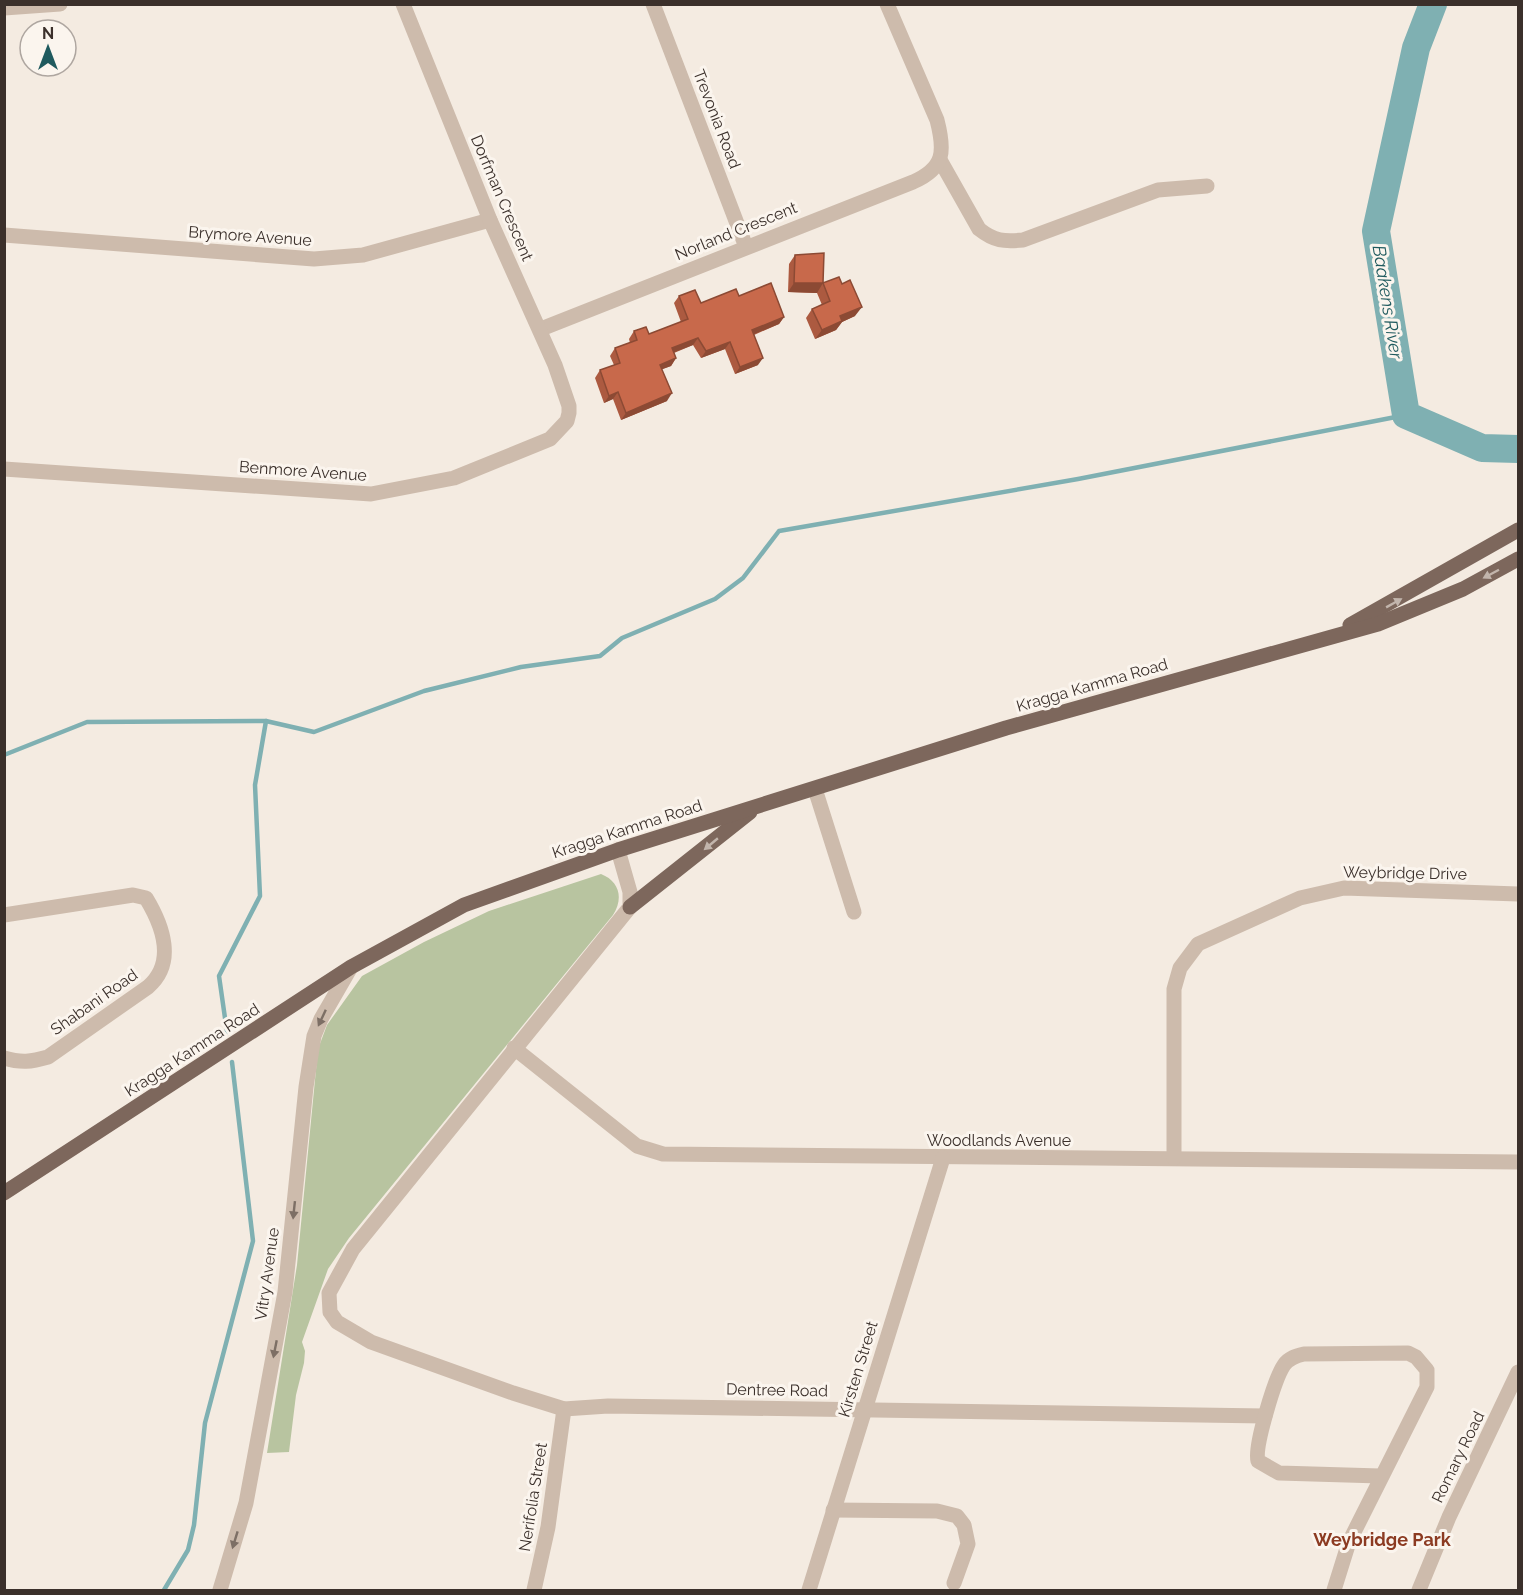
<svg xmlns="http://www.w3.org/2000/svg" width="1523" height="1595" viewBox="0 0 1523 1595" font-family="Raleway,sans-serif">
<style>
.green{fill:#b8c4a0}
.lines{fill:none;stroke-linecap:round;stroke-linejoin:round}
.stream{stroke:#7fb0b2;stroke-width:4.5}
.river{stroke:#7fb0b2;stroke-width:28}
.minor{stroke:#cdbbac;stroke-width:15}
.major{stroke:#7d675c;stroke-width:15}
.wall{fill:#ac5a40}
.shaded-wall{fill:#8c4a34}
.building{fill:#c8694b;stroke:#8c4a34;stroke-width:1.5}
.oneway{fill:#c2b5ac}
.oneway2{fill:#7d6f65}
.labels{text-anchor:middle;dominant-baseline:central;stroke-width:6;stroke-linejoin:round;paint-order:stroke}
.street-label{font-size:16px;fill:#3b302b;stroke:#fbf5ee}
.water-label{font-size:18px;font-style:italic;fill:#1f5a5e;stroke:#fbf5ee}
.neighbourhood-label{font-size:18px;font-weight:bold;fill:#8c3b22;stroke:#fbf5ee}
</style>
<rect width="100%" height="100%" fill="#f4ebe1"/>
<!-- green -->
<path class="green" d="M601,874C619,881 624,898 613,915L349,1238L328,1269L302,1342L305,1351L304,1363L296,1395L289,1452L267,1453L297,1265L318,1049L327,1025L362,976L424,942L489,911Z"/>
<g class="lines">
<!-- stream -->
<g class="stream">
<polyline points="4,755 87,722 266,721 314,732 424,691 521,667 600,656 622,638 715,599 743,578 779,531 1078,479 1406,415"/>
<polyline points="227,1032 219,976 260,896 255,785 266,721"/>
<polyline points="164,1590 188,1550 194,1525 205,1423 253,1241 232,1062"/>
</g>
<!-- river -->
<polyline class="river" points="1433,4 1416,48 1376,231 1406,415 1482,448 1518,449"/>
<!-- minor -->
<g class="minor">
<polyline points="653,4 746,247"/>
<polyline points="4,8 60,4"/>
<path d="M940,160L979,229C994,241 1004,242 1023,240L1158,190L1207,186"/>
<polyline points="4,235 314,259 363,255 490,220"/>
<path d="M541,329L913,182C945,168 945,151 937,120L887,4"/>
<polyline points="4,469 371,494 454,478 550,439 567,421 569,413 569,406 555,365 490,220 403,4"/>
<polyline points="815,789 854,912"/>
<polyline points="618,850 630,892 630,907 353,1249 329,1293 330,1312 337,1322 371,1342 513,1393 564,1409 608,1406 1265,1416"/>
<path d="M4,915L133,895L146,898C163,926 176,963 148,987L48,1057C31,1062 21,1063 4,1058"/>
<polyline points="514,1048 637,1146 663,1154 1518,1162"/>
<polyline points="1174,1158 1174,989 1180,968 1198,944 1300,898 1344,888 1518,894"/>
<polyline points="833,1510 937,1511 957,1516 964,1525 968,1544 954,1583"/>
<polyline points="220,1590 246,1503 285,1292 306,1087 314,1036 321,1019 351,967"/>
<polyline points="534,1590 548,1527 564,1409"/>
<polyline points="809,1590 943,1158"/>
<path d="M1334,1590L1349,1542L1427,1387V1370L1416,1357L1408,1353L1304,1354C1296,1356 1289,1358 1284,1365C1275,1378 1254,1447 1258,1461L1279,1473L1380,1476"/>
<polyline points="1419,1590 1449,1517 1518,1372"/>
</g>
<!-- major -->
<g class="major">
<polyline points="1350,625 1518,530"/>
<polyline points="630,907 750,812"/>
<polyline points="4,1193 351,967 464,905 618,850 1006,728 1378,624 1463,589 1518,559"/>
</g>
</g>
<!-- wall -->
<g class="wall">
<polygon points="795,255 855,316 842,322 836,330 815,339 806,318 812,309 822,305 817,293 788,292 789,264"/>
<polygon points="679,296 701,303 739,296 784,317 779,324 754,335 758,365 735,374 725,349 701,358 693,345 674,353 676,358 671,366 662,369 667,401 621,420 613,399 604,403 595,378 600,370 614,365 610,356 615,348 630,343 629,339 634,331 649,334 681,322 674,303"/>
</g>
<!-- shaded-wall -->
<g class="shaded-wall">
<polygon points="794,283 823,283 817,293 788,292"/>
<polygon points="862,307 855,316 842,322 836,330 815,339 822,330 840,316"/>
<polygon points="784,317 779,324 747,337 752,330"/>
<polygon points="698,338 693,345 667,355 672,348"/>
<polygon points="730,342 725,349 701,358 706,351"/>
<polygon points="676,358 671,366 655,372 660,365"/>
<polygon points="763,358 758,365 735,374 740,367"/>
<polygon points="618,392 613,399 604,403 609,396"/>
<polygon points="672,393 667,401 621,420 626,413"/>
</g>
<!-- building -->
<g class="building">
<polygon points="824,253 823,283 839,277 842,284 850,280 862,307 840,316 842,321 822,330 812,309 830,301 823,283 794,283 795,255"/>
<polygon points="771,283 784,317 752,330 763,358 740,367 730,342 706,351 698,338 672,348 676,358 660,365 672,393 626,413 618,392 609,396 600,370 620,363 615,348 637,340 634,331 646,327 649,334 688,319 679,296 695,290 701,303 736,289 739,296"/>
</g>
<!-- one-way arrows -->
<defs><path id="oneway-solid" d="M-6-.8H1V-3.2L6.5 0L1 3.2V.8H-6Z" transform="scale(1.5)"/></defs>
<g class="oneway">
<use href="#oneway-solid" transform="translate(1491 574) rotate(152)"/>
<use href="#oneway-solid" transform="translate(1394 603) rotate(-29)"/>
<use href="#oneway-solid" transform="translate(711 844) rotate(140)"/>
</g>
<g class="oneway2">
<use href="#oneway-solid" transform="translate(322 1018) rotate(115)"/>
<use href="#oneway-solid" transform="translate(294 1210) rotate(96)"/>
<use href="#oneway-solid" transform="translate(275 1349) rotate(101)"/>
<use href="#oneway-solid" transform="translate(235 1540) rotate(107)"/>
</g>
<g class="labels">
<!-- street labels -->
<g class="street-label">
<text transform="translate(717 119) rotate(69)">Trevonia Road</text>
<text transform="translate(502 198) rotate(67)">Dorfman Crescent</text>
<text transform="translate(736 231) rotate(-22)">Norland Crescent</text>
<text transform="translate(250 236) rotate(4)">Brymore Avenue</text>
<text transform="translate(303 471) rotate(4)">Benmore Avenue</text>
<text transform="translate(1092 685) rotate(-16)">Kragga Kamma Road</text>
<text transform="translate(627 829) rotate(-18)">Kragga Kamma Road</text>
<text transform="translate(1405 873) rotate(1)">Weybridge Drive</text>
<text transform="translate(94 1002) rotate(-35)">Shabani Road</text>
<text transform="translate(192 1050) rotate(-33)">Kragga Kamma Road</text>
<text x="999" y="1140">Woodlands Avenue</text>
<text transform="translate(267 1274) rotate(-82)">Vitry Avenue</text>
<text transform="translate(858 1369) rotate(-73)">Kirsten Street</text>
<text transform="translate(777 1390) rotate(1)">Dentree Road</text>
<text transform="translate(1458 1457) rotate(-64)">Romary Road</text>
<text transform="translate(533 1497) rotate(-81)">Nerifolia Street</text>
</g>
<!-- water labels -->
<g class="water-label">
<text transform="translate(1388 302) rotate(81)">Baakens River</text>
</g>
<!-- neighbourhood labels -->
<g class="neighbourhood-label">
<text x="1382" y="1539">Weybridge Park</text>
</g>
</g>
<!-- border -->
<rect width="1523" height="1595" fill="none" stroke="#3b302b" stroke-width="12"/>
<!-- north arrow -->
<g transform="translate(48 48)"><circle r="28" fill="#fbf5ee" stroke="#aea6a0" stroke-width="1.5"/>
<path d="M0-4.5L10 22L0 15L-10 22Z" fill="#1f5a5e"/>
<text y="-9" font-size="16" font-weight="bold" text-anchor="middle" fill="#3b302b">N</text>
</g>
</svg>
